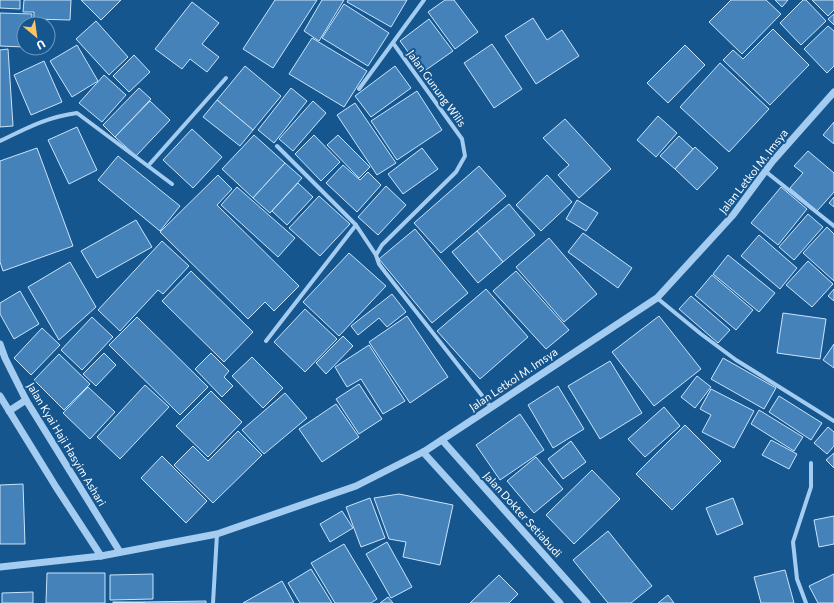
<svg xmlns="http://www.w3.org/2000/svg" width="834" height="603" viewBox="0 0 834 603" font-family="Commissioner,sans-serif">
<style>
.building{fill:#4482b9;stroke:#c9e4fb}
.lines{fill:none;stroke-linecap:round;stroke-linejoin:round}
.minor{stroke:#a3ccf0;stroke-width:4}
.tertiary{stroke:#a3ccf0;stroke-width:7}
.labels{text-anchor:middle;dominant-baseline:central;stroke-width:4;stroke-linejoin:round;paint-order:stroke}
.street-label{font-size:11px;fill:#fff;stroke:#16568f}
</style>
<rect width="100%" height="100%" fill="#16568f"/>
<!-- building -->
<g class="building">
<polygon points="0,0 20,0 20,9 0,8"/>
<polygon points="24,0 71,0 70,20 34,19 34,12 23,12"/>
<polygon points="81,0 121,0 101,20"/>
<polygon points="275,0 317,0 273,68 243,49"/>
<polygon points="322,0 344,0 319,41 304,31"/>
<polygon points="348,0 407,0 391,27 347,2"/>
<polygon points="445,0 454,0 478,32 455,49 428,12"/>
<polygon points="731,0 766,0 781,14 742,54 709,22"/>
<polygon points="775,0 788,0 782,7"/>
<polygon points="803,0 806,0 826,21 801,45 780,23"/>
<polygon points="812,0 834,0 834,10 828,16"/>
<polygon points="192,2 219,23 202,44 219,57 207,72 190,59 182,69 155,49"/>
<polygon points="344,4 389,33 368,66 322,38"/>
<polygon points="0,13 32,14 31,24 24,24 24,47 0,46"/>
<polygon points="834,14 834,25 828,19"/>
<polygon points="533,18 547,40 562,30 579,56 536,84 505,36"/>
<polygon points="429,19 453,51 423,72 400,41"/>
<polygon points="96,21 128,57 109,75 76,39"/>
<polygon points="828,26 834,31 834,66 827,73 804,49"/>
<polygon points="773,29 809,65 770,105 723,60 733,50 743,59"/>
<polygon points="312,38 367,71 344,107 289,74"/>
<polygon points="492,44 522,89 494,108 464,63"/>
<polygon points="77,45 98,81 72,97 50,61"/>
<polygon points="685,45 705,65 668,103 647,83"/>
<polygon points="8,49 13,126 0,127 0,50"/>
<polygon points="134,55 150,72 129,92 113,76"/>
<polygon points="44,61 62,102 31,115 14,75"/>
<polygon points="720,63 769,109 729,152 680,107"/>
<polygon points="245,66 281,96 253,130 217,100"/>
<polygon points="395,66 411,88 371,117 355,96"/>
<polygon points="104,75 126,95 102,122 79,103"/>
<polygon points="139,88 151,99 115,137 103,125"/>
<polygon points="291,88 307,101 274,143 258,130"/>
<polygon points="417,91 442,130 397,160 371,121"/>
<polygon points="217,100 253,130 240,146 203,117"/>
<polygon points="150,101 170,120 136,156 115,137"/>
<polygon points="313,101 326,113 293,151 279,139"/>
<polygon points="355,103 396,163 377,175 337,115"/>
<polygon points="658,116 677,133 656,157 637,140"/>
<polygon points="565,119 611,169 579,198 558,175 569,165 543,138"/>
<polygon points="834,122 834,144 823,135"/>
<polygon points="77,127 97,170 69,184 48,140"/>
<polygon points="192,129 222,157 193,188 163,160"/>
<polygon points="254,135 285,163 253,198 222,169"/>
<polygon points="314,135 340,162 321,181 295,154"/>
<polygon points="338,135 370,167 359,178 327,145"/>
<polygon points="679,136 693,149 675,169 660,156"/>
<polygon points="695,147 718,168 697,190 675,169"/>
<polygon points="37,148 73,246 3,271 0,262 0,161"/>
<polygon points="422,148 438,169 403,194 388,174"/>
<polygon points="808,151 834,173 834,192 817,211 790,188 803,173 794,166"/>
<polygon points="118,156 180,206 160,231 98,180"/>
<polygon points="285,163 302,178 270,213 253,198"/>
<polygon points="343,165 360,180 368,172 381,185 357,212 326,183"/>
<polygon points="479,166 506,196 441,253 414,223"/>
<polygon points="218,175 232,189 217,205 299,286 274,311 265,302 248,319 160,232"/>
<polygon points="547,175 572,202 541,231 516,205"/>
<polygon points="298,183 313,197 287,225 272,211"/>
<polygon points="386,186 406,205 378,235 358,217"/>
<polygon points="237,187 295,238 278,257 221,205"/>
<polygon points="781,187 807,209 778,245 751,223"/>
<polygon points="319,196 350,224 320,256 289,228"/>
<polygon points="834,197 834,207 829,203"/>
<polygon points="577,200 598,213 586,231 566,219"/>
<polygon points="509,204 535,235 503,262 477,231"/>
<polygon points="808,214 823,227 794,260 779,247"/>
<polygon points="136,220 152,247 97,278 81,251"/>
<polygon points="827,227 834,234 834,281 803,253"/>
<polygon points="415,229 468,293 432,323 379,259"/>
<polygon points="477,231 503,262 478,283 452,252"/>
<polygon points="583,233 632,268 618,288 568,252"/>
<polygon points="759,235 797,268 780,289 741,256"/>
<polygon points="549,238 597,294 564,322 516,267"/>
<polygon points="162,241 189,266 163,294 158,290 120,331 98,310"/>
<polygon points="349,253 386,286 339,336 303,302"/>
<polygon points="728,255 775,293 759,312 713,274"/>
<polygon points="808,261 833,284 812,307 786,285"/>
<polygon points="70,262 96,307 59,340 28,287"/>
<polygon points="191,271 253,332 224,362 162,301"/>
<polygon points="516,271 569,330 546,349 493,291"/>
<polygon points="712,275 753,310 736,330 695,295"/>
<polygon points="486,289 528,337 480,379 437,331"/>
<polygon points="834,289 834,301 828,296"/>
<polygon points="20,291 39,324 14,339 0,314 0,303"/>
<polygon points="392,294 406,312 387,327 379,318 358,335 351,326"/>
<polygon points="691,296 730,330 718,343 679,309"/>
<polygon points="305,309 337,339 305,372 274,342"/>
<polygon points="783,313 826,319 820,359 777,353"/>
<polygon points="407,316 448,377 410,403 369,342"/>
<polygon points="659,316 701,369 654,406 612,352"/>
<polygon points="92,317 113,337 82,370 61,350"/>
<polygon points="137,317 208,387 180,415 109,345"/>
<polygon points="42,328 60,345 31,375 14,358"/>
<polygon points="343,336 353,346 326,374 316,363"/>
<polygon points="834,344 834,368 823,360"/>
<polygon points="369,345 405,401 383,414 361,379 347,387 335,367"/>
<polygon points="104,353 116,365 96,386 83,374"/>
<polygon points="211,353 229,371 224,377 233,386 222,397 195,369"/>
<polygon points="59,354 90,384 64,410 34,380"/>
<polygon points="252,357 283,388 263,408 232,376"/>
<polygon points="723,358 776,388 764,409 711,379"/>
<polygon points="610,361 642,413 600,439 568,386"/>
<polygon points="697,376 711,387 695,408 681,397"/>
<polygon points="359,384 382,419 359,434 336,399"/>
<polygon points="145,385 169,407 120,459 97,437"/>
<polygon points="558,386 584,429 553,448 528,405"/>
<polygon points="88,387 115,412 90,439 63,413"/>
<polygon points="711,389 754,411 734,448 702,432 711,415 700,409"/>
<polygon points="211,391 242,422 208,457 176,426"/>
<polygon points="285,393 307,418 264,454 242,430"/>
<polygon points="779,396 822,423 811,440 769,412"/>
<polygon points="336,404 359,437 322,462 299,429"/>
<polygon points="664,407 680,426 645,457 628,439"/>
<polygon points="759,410 803,437 794,451 751,424"/>
<polygon points="520,414 544,450 500,480 476,445"/>
<polygon points="685,425 721,461 672,510 636,474"/>
<polygon points="828,427 834,432 834,446 827,454 814,443"/>
<polygon points="238,431 262,455 213,503 174,465 193,446 208,461"/>
<polygon points="771,440 797,454 789,469 762,455"/>
<polygon points="571,441 586,462 563,479 548,459"/>
<polygon points="834,453 834,468 826,460"/>
<polygon points="162,456 207,501 186,523 141,478"/>
<polygon points="536,457 563,489 534,513 507,481"/>
<polygon points="592,470 620,499 574,544 546,515"/>
<polygon points="23,484 25,544 0,544 0,485"/>
<polygon points="399,494 453,505 440,565 403,557 406,542 389,539 374,498"/>
<polygon points="370,498 385,538 361,547 346,507"/>
<polygon points="733,498 743,524 717,535 706,508"/>
<polygon points="342,511 353,528 330,542 320,524"/>
<polygon points="834,516 834,544 819,547 814,520"/>
<polygon points="608,531 652,586 631,603 608,603 573,560"/>
<polygon points="387,542 412,587 391,598 366,554"/>
<polygon points="344,544 377,599 371,603 335,603 311,563"/>
<polygon points="311,569 332,603 300,603 288,583"/>
<polygon points="785,570 794,603 761,603 754,577"/>
<polygon points="47,573 105,573 105,603 46,603"/>
<polygon points="153,574 153,599 110,600 110,575"/>
<polygon points="834,574 834,603 818,603 809,586"/>
<polygon points="499,575 518,594 509,603 470,603"/>
<polygon points="282,581 294,603 243,603"/>
<polygon points="33,592 33,603 2,603 2,593"/>
<polygon points="668,595 674,603 658,603"/>
<polygon points="388,597 393,603 380,603"/>
<polygon points="206,601 206,603 144,603 144,602"/>
<rect x="113" y="602" width="31" height="1"/>
</g>
<g class="lines">
<!-- minor -->
<g class="minor">
<polyline points="393,43 462,139 465,156 456,172 382,245 376,255 379,264 385,272 491,407"/>
<polyline points="359,89 424,0"/>
<path d="M0,141C27,128 47,117 77,113L172,184"/>
<polyline points="277,146 356,225 376,255"/>
<polyline points="148,166 226,78"/>
<polyline points="765,171 834,226"/>
<polyline points="657,298 701,334 736,360 834,421"/>
<polyline points="266,341 356,225"/>
<polyline points="213,603 217,534"/>
<polyline points="806,603 797,579 793,542 811,487 811,463"/>
</g>
<!-- tertiary -->
<g class="tertiary">
<polyline points="0,344 5,358 26,400 120,552"/>
<polyline points="0,396 56,487 101,556"/>
<polyline points="9,411 26,400"/>
<polyline points="442,440 587,603"/>
<polyline points="423,452 560,603"/>
<polyline points="0,567 101,556 217,534 356,486 425,451 657,298 733,215 772,162 834,92"/>
</g>
</g>
<g class="labels">
<!-- street labels -->
<g class="street-label">
<text transform="translate(437 88) rotate(54)">Jalan Gunung Wilis</text>
<text transform="translate(753 171) rotate(-52)">Jalan Letkol M. Imsya</text>
<text transform="translate(513 379) rotate(-34)">Jalan Letkol M. Imsya</text>
<text transform="translate(67 444) rotate(59)">Jalan Kyai Haji Hasyim Ashari</text>
<text transform="translate(523 514) rotate(48)">Jalan Dokter Setiabudi</text>
</g>
</g>
<!-- north arrow -->
<g transform="translate(36 36) rotate(151)"><circle r="19" fill="#16568f" stroke="#739abc"/>
<path d="M0-3L7 15L0 10L-7 15Z" fill="#ffc462"/>
<text y="-6" font-size="11" font-weight="bold" text-anchor="middle" fill="#ffffff">U</text>
</g>
</svg>
